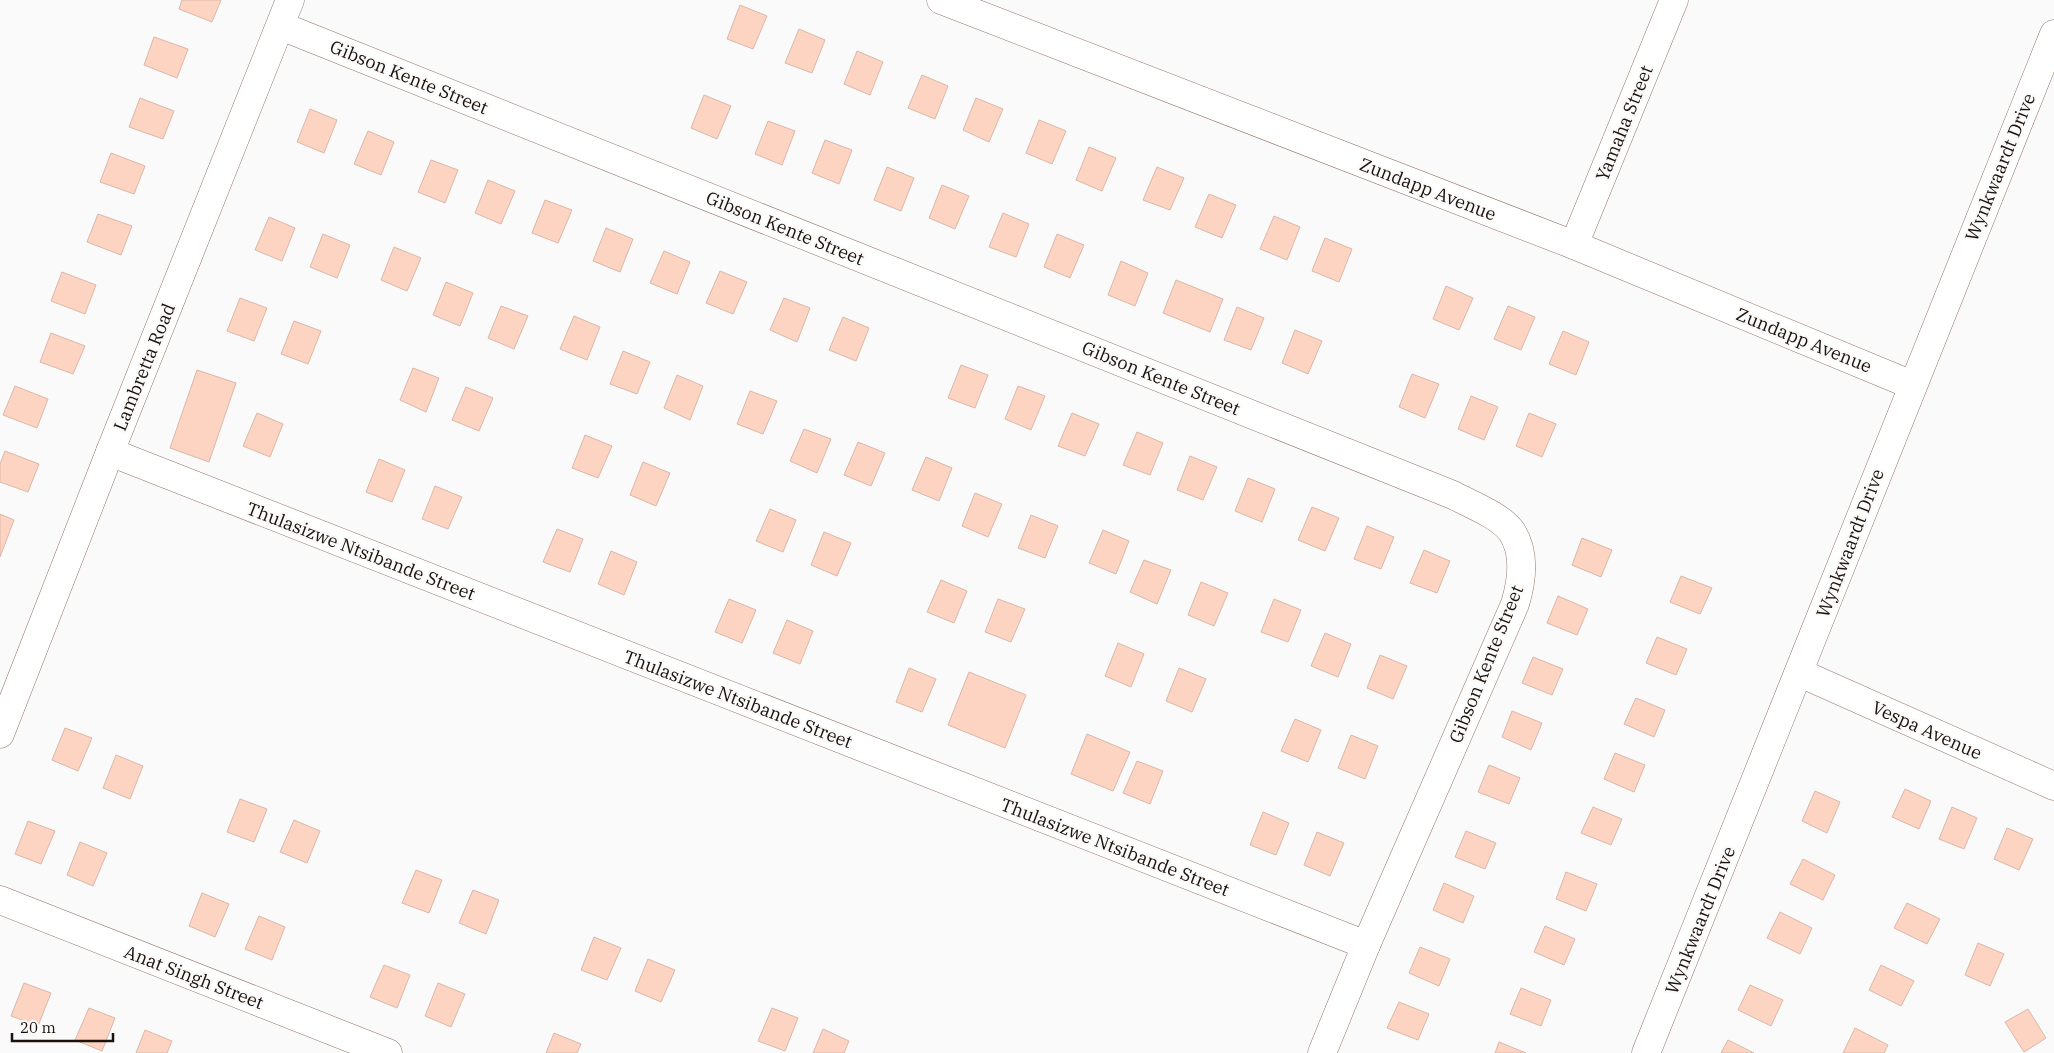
<svg xmlns="http://www.w3.org/2000/svg" width="2054" height="1053" viewBox="0 0 2054 1053" font-family="'IBM Plex Serif',serif">
<style>
.building{fill:#fdd3c1;stroke:#d9b8a9}
.lines{fill:none;stroke-linecap:round;stroke-linejoin:round}
.minor-casing{stroke:#957668;stroke-width:29}
.minor{stroke:#fff;stroke-width:28}
.labels{text-anchor:middle;dominant-baseline:central;stroke-width:4.5;stroke-linejoin:round;paint-order:stroke}
.street-label{font-size:18px;fill:#1c110b;stroke:#fafafa}
</style>
<rect width="100%" height="100%" fill="#fafafa"/>
<!-- building -->
<g class="building">
<polygon points="182,0 221,0 212,22 179,9"/>
<polygon points="740,5 767,16 753,49 727,39"/>
<polygon points="799,29 825,40 812,73 785,63"/>
<polygon points="154,37 188,49 177,78 144,65"/>
<polygon points="857,51 883,62 870,95 844,84"/>
<polygon points="922,75 948,86 935,119 908,108"/>
<polygon points="704,95 731,106 717,139 691,128"/>
<polygon points="140,98 174,111 163,139 129,127"/>
<polygon points="976,98 1003,109 989,142 963,130"/>
<polygon points="310,109 337,120 324,153 297,142"/>
<polygon points="1039,120 1066,131 1052,164 1026,153"/>
<polygon points="768,121 795,131 782,165 755,154"/>
<polygon points="368,131 394,142 381,175 354,164"/>
<polygon points="825,140 852,150 839,184 812,173"/>
<polygon points="1089,147 1116,158 1102,191 1076,180"/>
<polygon points="111,153 145,166 134,194 100,182"/>
<polygon points="431,160 458,170 445,203 418,192"/>
<polygon points="887,167 914,178 901,211 874,200"/>
<polygon points="1157,167 1184,178 1170,210 1143,200"/>
<polygon points="488,180 515,191 501,224 475,213"/>
<polygon points="942,185 969,196 955,229 929,218"/>
<polygon points="1209,194 1236,205 1222,238 1195,227"/>
<polygon points="545,200 572,210 558,243 532,233"/>
<polygon points="1003,213 1029,224 1016,257 989,247"/>
<polygon points="98,214 132,226 121,255 87,242"/>
<polygon points="1274,216 1300,227 1287,260 1260,249"/>
<polygon points="269,217 295,228 282,261 255,250"/>
<polygon points="606,228 633,239 620,272 593,261"/>
<polygon points="323,234 350,245 337,278 310,267"/>
<polygon points="1057,234 1084,245 1070,278 1044,267"/>
<polygon points="1325,238 1352,249 1339,282 1312,271"/>
<polygon points="394,247 421,258 407,291 381,280"/>
<polygon points="664,251 690,262 677,294 650,283"/>
<polygon points="1121,261 1148,273 1135,306 1108,295"/>
<polygon points="720,271 747,282 733,314 706,303"/>
<polygon points="62,272 96,285 85,314 51,301"/>
<polygon points="1176,280 1223,299 1210,332 1163,313"/>
<polygon points="446,282 473,293 460,326 433,315"/>
<polygon points="1446,286 1473,298 1459,330 1433,319"/>
<polygon points="240,298 267,308 254,341 227,331"/>
<polygon points="784,298 810,308 797,342 770,330"/>
<polygon points="501,306 528,316 514,349 488,338"/>
<polygon points="1508,306 1535,317 1521,350 1494,339"/>
<polygon points="1237,307 1264,318 1251,350 1224,340"/>
<polygon points="574,316 600,327 587,360 560,349"/>
<polygon points="843,317 869,328 856,361 829,350"/>
<polygon points="294,321 321,331 308,364 281,354"/>
<polygon points="1295,330 1322,341 1308,374 1282,363"/>
<polygon points="1563,331 1589,342 1576,375 1549,364"/>
<polygon points="51,333 85,346 73,374 40,362"/>
<polygon points="623,351 650,362 637,394 610,384"/>
<polygon points="961,365 988,375 975,408 948,398"/>
<polygon points="413,368 439,378 426,412 400,400"/>
<polygon points="197,370 236,383 209,462 170,448"/>
<polygon points="1412,374 1439,384 1425,418 1399,407"/>
<polygon points="677,375 703,386 690,420 664,408"/>
<polygon points="15,386 48,399 37,428 3,415"/>
<polygon points="1018,386 1045,396 1031,430 1005,419"/>
<polygon points="466,387 493,398 479,431 452,420"/>
<polygon points="750,391 777,401 763,434 737,424"/>
<polygon points="1471,396 1498,407 1484,440 1458,429"/>
<polygon points="257,413 283,424 270,457 243,446"/>
<polygon points="1072,413 1099,424 1085,456 1058,446"/>
<polygon points="1529,413 1556,424 1542,457 1516,446"/>
<polygon points="804,429 831,439 817,473 790,461"/>
<polygon points="1137,432 1163,443 1150,475 1123,465"/>
<polygon points="585,435 612,446 598,478 572,468"/>
<polygon points="858,442 885,453 871,486 844,475"/>
<polygon points="5,451 39,464 28,492 0,482 0,464"/>
<polygon points="1190,456 1217,467 1203,500 1177,490"/>
<polygon points="926,457 952,468 939,501 912,490"/>
<polygon points="379,459 405,470 392,502 366,492"/>
<polygon points="643,462 670,473 656,506 630,495"/>
<polygon points="1248,478 1275,489 1262,522 1235,511"/>
<polygon points="435,486 462,497 448,529 422,519"/>
<polygon points="975,493 1002,504 988,537 962,526"/>
<polygon points="1312,507 1339,518 1325,551 1298,540"/>
<polygon points="770,509 796,520 783,552 756,541"/>
<polygon points="0,514 14,520 0,557"/>
<polygon points="1031,515 1058,526 1045,558 1018,548"/>
<polygon points="1367,526 1394,537 1381,569 1354,559"/>
<polygon points="557,529 583,539 570,572 543,562"/>
<polygon points="1103,530 1129,541 1116,574 1089,563"/>
<polygon points="824,532 851,543 837,576 811,565"/>
<polygon points="1582,538 1612,550 1601,577 1572,565"/>
<polygon points="1424,550 1450,561 1437,593 1410,583"/>
<polygon points="611,551 637,562 624,595 598,584"/>
<polygon points="1144,560 1171,570 1157,604 1130,592"/>
<polygon points="1681,576 1712,588 1700,614 1670,602"/>
<polygon points="941,580 967,591 954,623 927,612"/>
<polygon points="1201,582 1228,593 1214,626 1188,615"/>
<polygon points="1558,596 1588,609 1577,635 1547,623"/>
<polygon points="729,599 756,610 742,643 715,632"/>
<polygon points="998,599 1025,609 1011,642 985,632"/>
<polygon points="1274,599 1301,610 1288,642 1261,632"/>
<polygon points="787,620 813,631 800,664 773,653"/>
<polygon points="1325,633 1351,644 1338,677 1311,666"/>
<polygon points="1657,637 1687,649 1676,675 1646,663"/>
<polygon points="1118,643 1144,654 1131,687 1105,676"/>
<polygon points="1380,655 1407,666 1393,699 1367,688"/>
<polygon points="1533,657 1563,669 1552,695 1522,683"/>
<polygon points="909,668 936,679 922,712 896,702"/>
<polygon points="1179,668 1206,679 1192,712 1166,701"/>
<polygon points="969,672 1026,695 1005,748 948,725"/>
<polygon points="1636,698 1665,710 1654,737 1624,724"/>
<polygon points="1512,711 1542,723 1531,750 1502,737"/>
<polygon points="1295,719 1321,730 1308,762 1281,751"/>
<polygon points="65,728 92,738 78,771 52,760"/>
<polygon points="1087,734 1130,752 1113,791 1071,774"/>
<polygon points="1351,735 1378,746 1365,779 1338,768"/>
<polygon points="1615,753 1645,765 1634,792 1604,779"/>
<polygon points="116,755 143,766 130,799 103,788"/>
<polygon points="1137,761 1163,771 1150,804 1123,793"/>
<polygon points="1489,765 1520,778 1509,804 1478,792"/>
<polygon points="1905,789 1931,801 1919,829 1892,817"/>
<polygon points="1815,791 1840,802 1827,833 1802,821"/>
<polygon points="240,799 267,809 254,842 227,832"/>
<polygon points="1593,807 1622,819 1611,845 1581,833"/>
<polygon points="1952,807 1977,818 1964,849 1939,839"/>
<polygon points="1263,812 1289,823 1276,855 1250,845"/>
<polygon points="294,820 320,831 307,863 280,852"/>
<polygon points="28,821 55,831 41,864 15,854"/>
<polygon points="2007,828 2033,839 2019,870 1994,859"/>
<polygon points="1466,831 1496,843 1485,869 1455,857"/>
<polygon points="1317,832 1344,843 1330,876 1304,865"/>
<polygon points="80,842 107,853 93,886 67,875"/>
<polygon points="1803,859 1835,875 1823,900 1790,884"/>
<polygon points="416,870 442,880 429,913 402,903"/>
<polygon points="1566,872 1597,884 1586,911 1556,899"/>
<polygon points="1444,883 1474,896 1463,923 1433,910"/>
<polygon points="473,890 499,900 486,934 459,923"/>
<polygon points="202,893 229,904 215,937 189,926"/>
<polygon points="1907,903 1940,919 1927,944 1894,928"/>
<polygon points="1780,912 1812,928 1800,954 1767,938"/>
<polygon points="259,916 285,927 272,960 245,949"/>
<polygon points="1545,926 1575,939 1564,965 1534,952"/>
<polygon points="594,937 621,948 607,980 581,970"/>
<polygon points="1978,943 2004,954 1990,986 1965,975"/>
<polygon points="1420,947 1450,959 1439,986 1409,973"/>
<polygon points="648,959 675,970 661,1002 635,991"/>
<polygon points="384,965 410,975 397,1008 370,997"/>
<polygon points="1881,965 1914,981 1901,1006 1869,990"/>
<polygon points="24,983 51,993 38,1026 11,1016"/>
<polygon points="438,983 465,994 451,1027 425,1016"/>
<polygon points="1750,985 1783,1000 1771,1026 1738,1010"/>
<polygon points="1521,988 1551,1000 1541,1026 1510,1014"/>
<polygon points="1399,1002 1429,1014 1418,1040 1387,1028"/>
<polygon points="89,1008 115,1018 102,1051 75,1040"/>
<polygon points="772,1008 798,1018 785,1051 758,1041"/>
<polygon points="2028,1009 2046,1038 2024,1052 2005,1022"/>
<polygon points="1855,1028 1888,1045 1884,1053 1843,1053"/>
<polygon points="823,1029 849,1041 844,1053 813,1053"/>
<polygon points="145,1030 172,1041 167,1053 136,1053"/>
<polygon points="554,1033 581,1044 577,1053 546,1053"/>
<polygon points="1728,1040 1754,1053 1721,1053"/>
<polygon points="1499,1042 1526,1053 1495,1053"/>
</g>
<g class="lines">
<!-- minor casing -->
<g class="minor-casing">
<g id="minor">
<polyline points="941,0 1574,245 1912,385"/>
<path d="M281,26L1453,495C1470,504 1501,516 1512,532C1526,554 1522,581 1515,604L1366,945L1322,1053"/>
<polyline points="1574,245 1674,0"/>
<polyline points="110,452 1366,945"/>
<polyline points="1800,673 2054,786"/>
<polyline points="0,734 110,452 290,0"/>
<polyline points="0,900 388,1053"/>
<polyline points="1646,1053 2054,34"/>
</g>
</g>
<!-- minor -->
<use href="#minor" class="minor"/>
</g>
<g class="labels">
<!-- street labels -->
<g class="street-label">
<text transform="translate(409 77) rotate(22)">Gibson Kente Street</text>
<text transform="translate(1624 123) rotate(-68)">Yamaha Street</text>
<text transform="translate(2000 167) rotate(-68)">Wynkwaardt Drive</text>
<text transform="translate(1428 189) rotate(21)">Zundapp Avenue</text>
<text transform="translate(785 228) rotate(22)">Gibson Kente Street</text>
<text transform="translate(1804 340) rotate(22)">Zundapp Avenue</text>
<text transform="translate(144 367) rotate(-68)">Lambretta Road</text>
<text transform="translate(1161 378) rotate(22)">Gibson Kente Street</text>
<text transform="translate(1850 543) rotate(-69)">Wynkwaardt Drive</text>
<text transform="translate(361 551) rotate(21)">Thulasizwe Ntsibande Street</text>
<text transform="translate(1486 664) rotate(-68)">Gibson Kente Street</text>
<text transform="translate(738 699) rotate(21)">Thulasizwe Ntsibande Street</text>
<text transform="translate(1927 730) rotate(24)">Vespa Avenue</text>
<text transform="translate(1115 847) rotate(21)">Thulasizwe Ntsibande Street</text>
<text transform="translate(1700 920) rotate(-68)">Wynkwaardt Drive</text>
<text transform="translate(194 977) rotate(21)">Anat Singh Street</text>
</g>
</g>
<!-- scale -->
<path d="M12 1033v8h101v-8" fill="none" stroke="#1c110b" stroke-width="2.5"/>
<text x="20" y="1033" font-size="15" fill="#1c110b" stroke="#fafafa" stroke-width="4" paint-order="stroke">20 m</text>
</svg>
